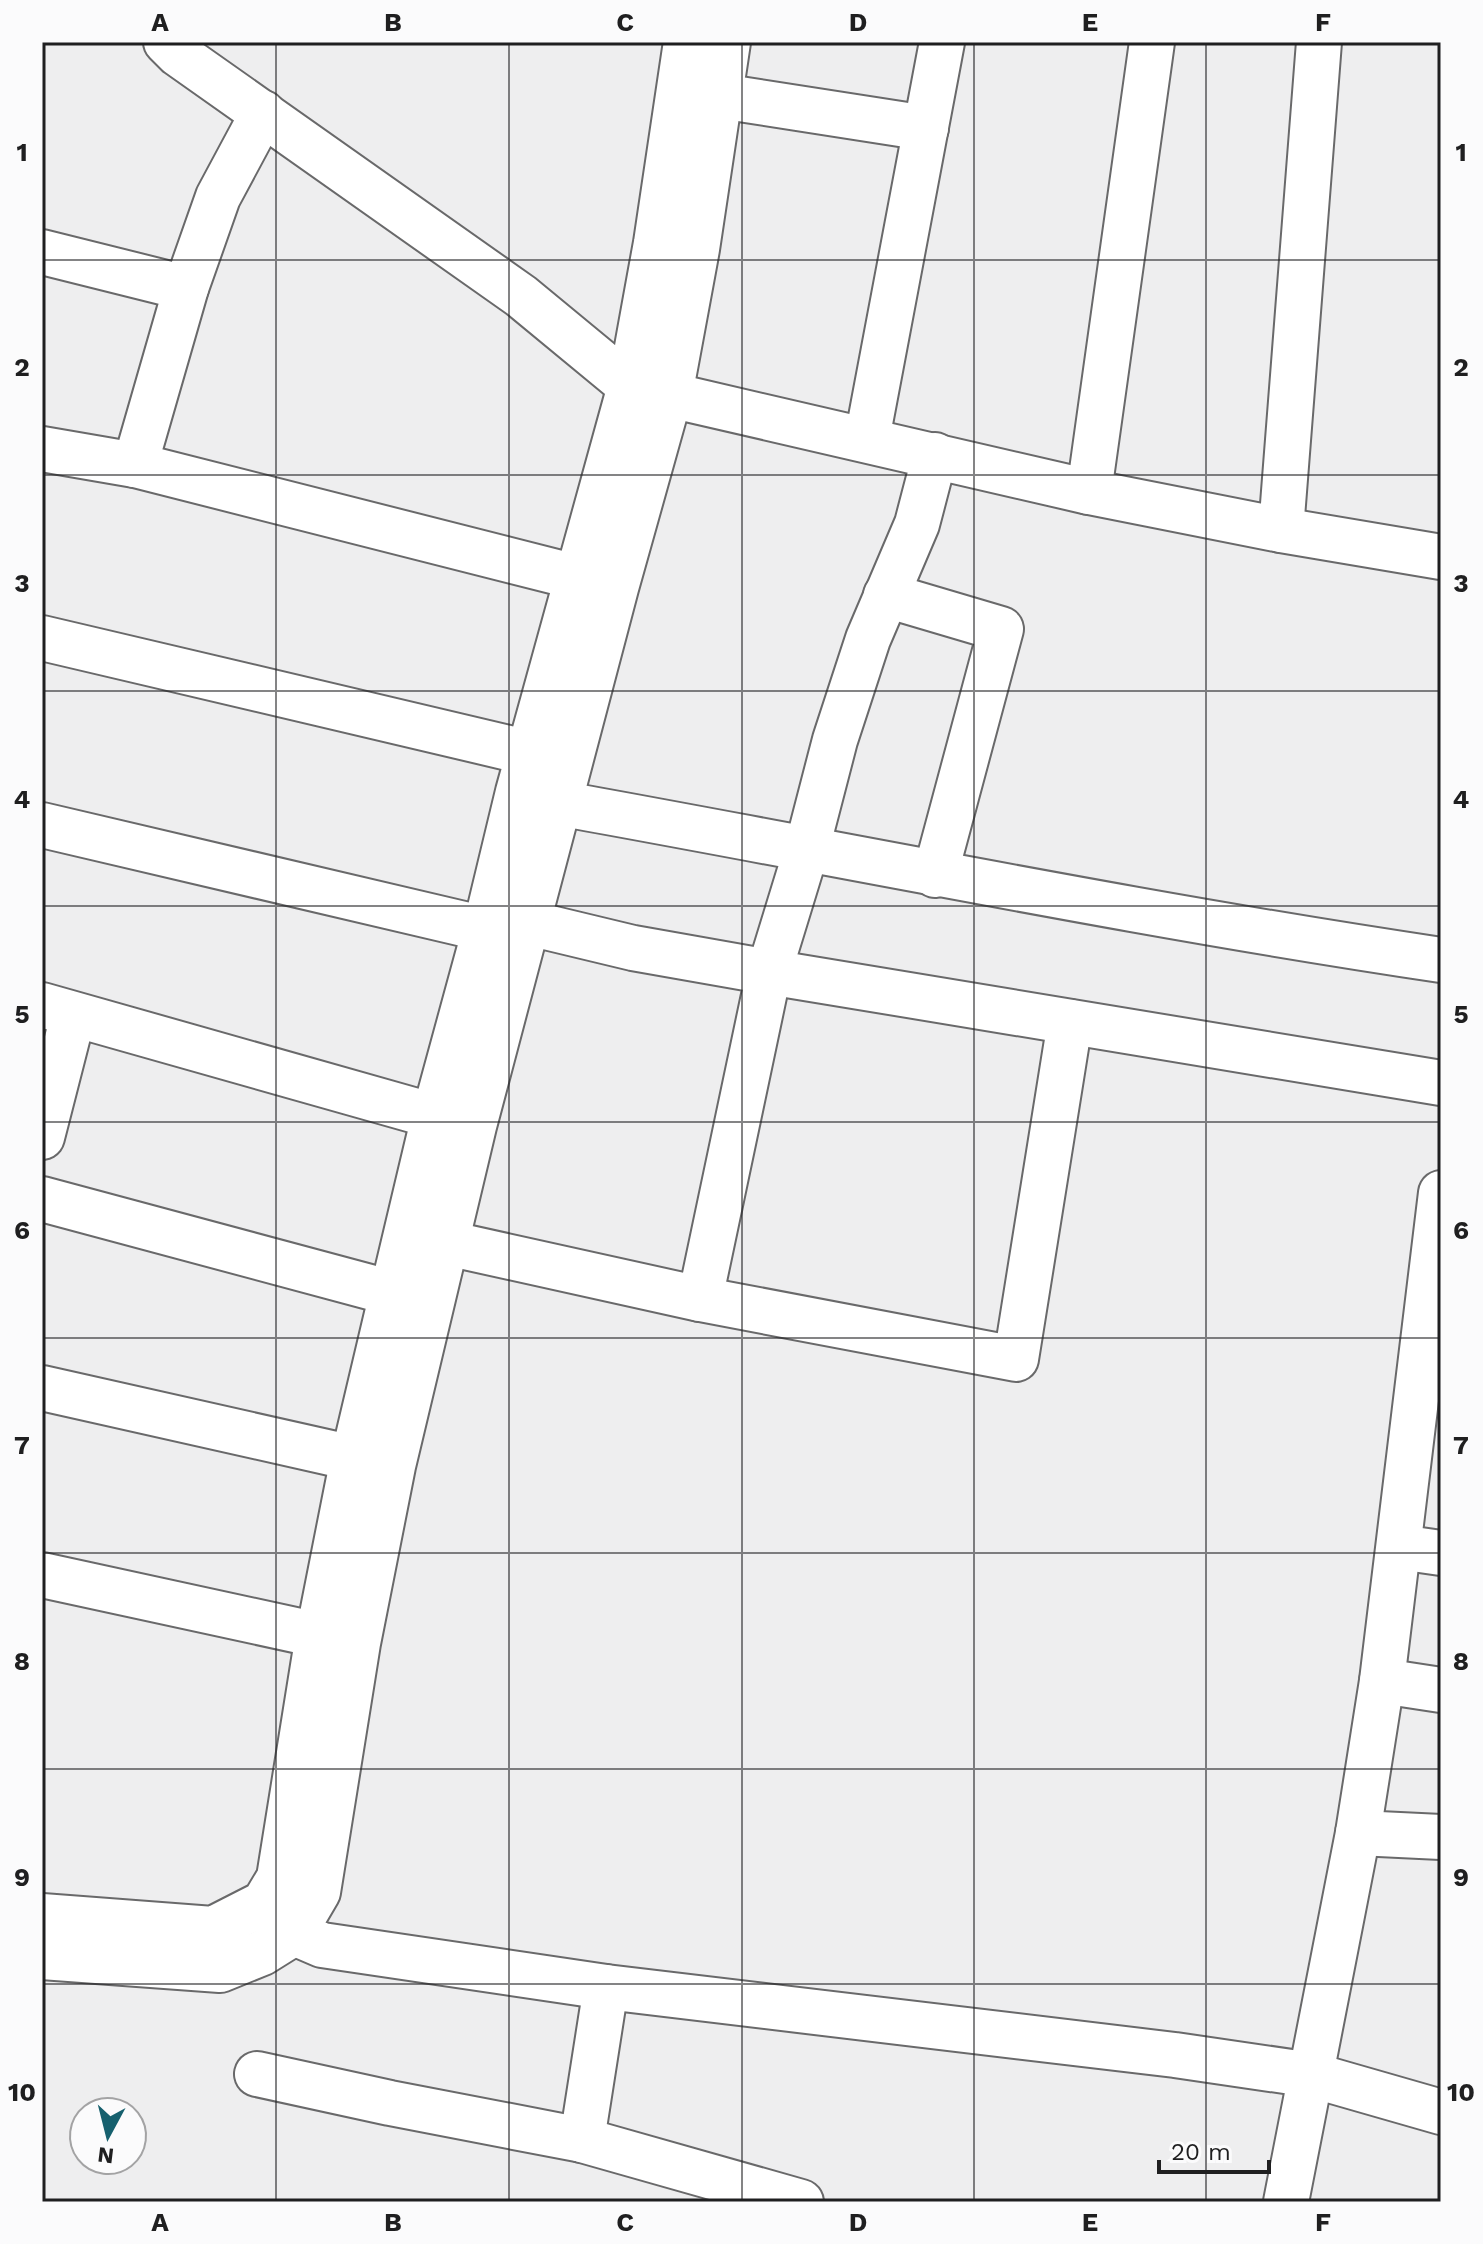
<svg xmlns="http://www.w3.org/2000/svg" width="1483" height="2244" viewBox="0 0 1483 2244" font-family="'Work Sans',sans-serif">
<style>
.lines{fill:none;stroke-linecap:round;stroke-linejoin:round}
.minor-casing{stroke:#69696a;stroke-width:48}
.major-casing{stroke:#69696a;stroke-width:48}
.highway-casing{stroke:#69696a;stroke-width:48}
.minor{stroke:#fff;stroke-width:44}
.major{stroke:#fff;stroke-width:44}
.highway{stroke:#fff;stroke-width:44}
.grid{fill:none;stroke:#1f1f20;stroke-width:2;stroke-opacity:0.55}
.neatline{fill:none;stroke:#1f1f20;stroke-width:3}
.grid-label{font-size:26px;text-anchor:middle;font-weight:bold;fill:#1f1f20}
</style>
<rect width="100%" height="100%" fill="#eeeeef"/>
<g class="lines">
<!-- minor casing -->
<g class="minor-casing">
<g id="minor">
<polyline points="166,42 178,54 521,296 630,386"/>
<polyline points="720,96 926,128"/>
<polyline points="42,252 186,288"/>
<polyline points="670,395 1089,492 1281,530 1441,557"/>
<polyline points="867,439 942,42"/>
<polyline points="42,449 135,465 576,577"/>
<polyline points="135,465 186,288 218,197 263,113"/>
<polyline points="1089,492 1152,42"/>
<polyline points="1281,530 1319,42"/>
<polyline points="886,595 1001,629 935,875"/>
<polyline points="42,638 530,753"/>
<path d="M558,803C852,856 1145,916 1441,960"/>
<polyline points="42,825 485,929"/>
<polyline points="529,923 633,948 769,972 1441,1083"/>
<polyline points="42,1005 434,1116"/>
<polyline points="42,1137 73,1016"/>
<polyline points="42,1199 392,1293"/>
<polyline points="447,1243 700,1299 1016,1359 1070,1022"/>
<polyline points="700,1299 769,972 807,848 835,740 868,639 917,524 935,455"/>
<polyline points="42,1388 353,1458"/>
<polyline points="1399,1547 1441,1553"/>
<polyline points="42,1575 318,1635"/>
<polyline points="1382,1681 1441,1690"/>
<polyline points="1358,1833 1441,1837"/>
<polyline points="257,2074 390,2103 582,2140 801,2202"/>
<polyline points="582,2140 606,1987"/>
<polyline points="1286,2202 1358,1833 1382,1681 1441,1193"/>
</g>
</g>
<!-- major casing -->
<g class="major-casing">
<polyline id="major" points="267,1906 294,1933 322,1945 606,1987 1175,2055 1312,2075 1441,2112"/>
</g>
<!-- highway casing -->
<g class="highway-casing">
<g id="highway">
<polyline points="42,1916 213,1929 264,1903 279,1878 318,1635 353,1458 392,1293 434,1116 485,929 518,792 630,386 656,243 686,42"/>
<polyline points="42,1957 220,1970 262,1953 294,1933 318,1892 358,1643 393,1466 474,1126 616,588 670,395 697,249 728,42"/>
</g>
</g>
<!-- minor -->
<use href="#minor" class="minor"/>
<!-- major -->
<use href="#major" class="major"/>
<!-- highway -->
<use href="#highway" class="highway"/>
</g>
<!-- grid -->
<path class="grid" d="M276,42V2202M509,42V2202M742,42V2202M974,42V2202M1206,42V2202M42,260H1441M42,475H1441M42,691H1441M42,906H1441M42,1122H1441M42,1338H1441M42,1553H1441M42,1769H1441M42,1984H1441"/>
<!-- border -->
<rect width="1483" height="2244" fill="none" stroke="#fbfbfc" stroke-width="88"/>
<!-- north arrow -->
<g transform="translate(108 2136) rotate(187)"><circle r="38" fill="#fbfbfc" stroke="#a3a3a4" stroke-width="2"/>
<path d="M0-6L14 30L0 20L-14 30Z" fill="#16606e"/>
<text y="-12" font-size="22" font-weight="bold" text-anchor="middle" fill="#1f1f20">N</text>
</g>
<!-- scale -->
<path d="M1159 2160v12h110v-12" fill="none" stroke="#1f1f20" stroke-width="4"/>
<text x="1171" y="2160" font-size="24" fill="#1f1f20" stroke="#fbfbfc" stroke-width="6" paint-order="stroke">20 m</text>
<rect x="44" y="44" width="1395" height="2156" class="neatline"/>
<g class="grid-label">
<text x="160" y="31">A</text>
<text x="393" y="31">B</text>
<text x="625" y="31">C</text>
<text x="858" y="31">D</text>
<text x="1090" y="31">E</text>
<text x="1323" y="31">F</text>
<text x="22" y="161">1</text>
<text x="1461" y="161">1</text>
<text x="22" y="376">2</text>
<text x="1461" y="376">2</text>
<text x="22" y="592">3</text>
<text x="1461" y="592">3</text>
<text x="22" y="808">4</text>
<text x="1461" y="808">4</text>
<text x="22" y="1023">5</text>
<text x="1461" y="1023">5</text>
<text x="22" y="1239">6</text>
<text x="1461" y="1239">6</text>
<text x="22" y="1454">7</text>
<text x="1461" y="1454">7</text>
<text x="22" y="1670">8</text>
<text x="1461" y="1670">8</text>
<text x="22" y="1886">9</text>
<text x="1461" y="1886">9</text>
<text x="22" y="2101">10</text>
<text x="1461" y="2101">10</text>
<text x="160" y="2231">A</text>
<text x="393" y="2231">B</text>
<text x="625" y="2231">C</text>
<text x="858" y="2231">D</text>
<text x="1090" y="2231">E</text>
<text x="1323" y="2231">F</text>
</g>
</svg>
